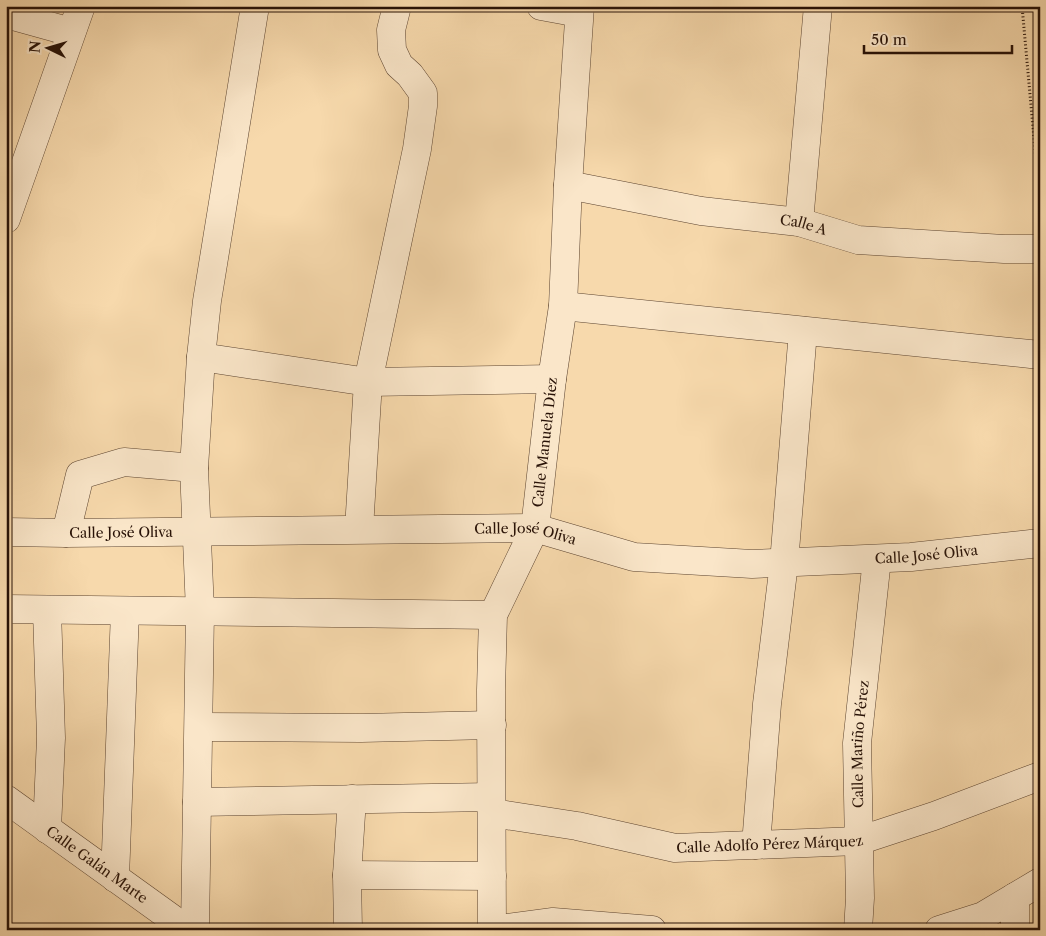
<svg xmlns="http://www.w3.org/2000/svg" width="1046" height="936" viewBox="0 0 1046 936" font-family="'Libre Caslon Text',serif">
<style>
.lines{fill:none;stroke-linecap:round;stroke-linejoin:round}
.minor-casing{stroke:#5c4430;stroke-width:29}
.path{stroke:#281207;stroke-width:3;stroke-dasharray:1 2.5;stroke-linecap:butt}
.minor{stroke:#fae6c9;stroke-width:28}
.labels{text-anchor:middle;dominant-baseline:central;stroke-width:5;stroke-linejoin:round;paint-order:stroke}
.street-label{font-size:14px;fill:#281207;stroke:#fae6c9}
</style>
<rect width="100%" height="100%" fill="#f7d9ac"/>
<filter id="stains"><feTurbulence type="fractalNoise" baseFrequency=".004" numOctaves="4"/><feColorMatrix values="0 0 0 0 .2 0 0 0 0 .09 0 0 0 0 .02 0 0 0 .5 -.17"/></filter>
<radialGradient id="worn" r=".72"><stop offset=".6" stop-color="#630" stop-opacity="0"/><stop offset="1" stop-color="#630" stop-opacity=".3"/></radialGradient>
<g class="lines">
<!-- minor casing -->
<g class="minor-casing">
<g id="minor">
<polyline points="541,6 579,13"/>
<polyline points="6,14 71,32"/>
<path id="s1" d="M568,185L701,211L799,222L858,240L1004,249H1040"/>
<polyline points="6,219 81,6"/>
<polyline points="799,222 818,6"/>
<polyline points="563,306 1040,355"/>
<polyline points="201,357 368,382 552,379"/>
<polyline points="359,529 368,382 417,149 423,106 423,93 410,75 399,65 392,50 391,30 397,6"/>
<path id="s2" d="M6,532L66,533L535,528L634,557L752,564L911,557L1040,543"/>
<polyline points="66,533 80,475 124,462 194,468"/>
<polyline points="6,609 493,615"/>
<polyline points="47,610 51,738 47,829"/>
<polyline points="199,727 361,728 492,725"/>
<path id="s3" d="M6,799L188,930"/>
<polyline points="197,802 491,797"/>
<path id="s4" d="M492,813L577,826L675,848L858,841L934,816L1040,776"/>
<polyline points="756,845 767,704 784,563 803,331"/>
<polyline points="347,875 492,876"/>
<polyline points="115,878 125,611"/>
<polyline points="1015,897 1015,930"/>
<polyline points="195,930 200,611 194,468 201,357 207,301 255,6"/>
<polyline points="348,930 347,875 352,799"/>
<path id="s5" d="M492,930L491,690L493,615L535,528L552,379L563,306L568,185L580,6"/>
<polyline points="492,930 553,922 652,930"/>
<path id="s6" d="M858,930L860,898L857,743L877,559"/>
<polyline points="939,930 983,916 1040,882"/>
</g>
</g>
<!-- path -->
<polyline class="path" points="1022,6 1040,205"/>
<!-- minor -->
<use href="#minor" class="minor"/>
</g>
<g class="labels">
<!-- street labels -->
<g class="street-label">
<text stroke="none"><textPath href="#s1" startOffset="239">Calle A</textPath></text>
<text stroke="none"><textPath href="#s5" startOffset="498">Calle Manuela Díez</textPath></text>
<text stroke="none"><textPath href="#s2" startOffset="115">Calle José Oliva</textPath></text>
<text stroke="none"><textPath href="#s2" startOffset="520">Calle José Oliva</textPath></text>
<text stroke="none"><textPath href="#s2" startOffset="925">Calle José Oliva</textPath></text>
<text stroke="none"><textPath href="#s6" startOffset="186">Calle Mariño Pérez</textPath></text>
<text stroke="none"><textPath href="#s4" startOffset="281">Calle Adolfo Pérez Márquez</textPath></text>
<text stroke="none"><textPath href="#s3" startOffset="112">Calle Galán Marte</textPath></text>
</g>
</g>
<!-- margin -->
<rect width="1046" height="936" fill="none" stroke="#f7d9ac" stroke-width="25"/>
<rect x="8" y="8" width="1031" height="921" fill="none" stroke="#281207" stroke-width="2.5"/>
<rect x="12" y="12" width="1021" height="911" fill="none" stroke="#281207"/>
<!-- north arrow -->
<g transform="translate(48 48) rotate(275)" stroke="#fae6c9" stroke-width="4" paint-order="stroke">
<path d="M0-4L9 19L0 12L-9 19Z" fill="#281207"/>
<text y="-8" font-size="14" font-weight="bold" text-anchor="middle" fill="#281207">N</text>
</g>
<!-- scale -->
<path d="M864 45v8h148v-8" fill="none" stroke="#281207" stroke-width="2.5"/>
<text x="871" y="45" font-size="15" fill="#281207" stroke="#fae6c9" stroke-width="4" paint-order="stroke">50 m</text>
<rect width="100%" height="100%" filter="url(#stains)"/>
<rect width="100%" height="100%" fill="url(#worn)"/>
</svg>
